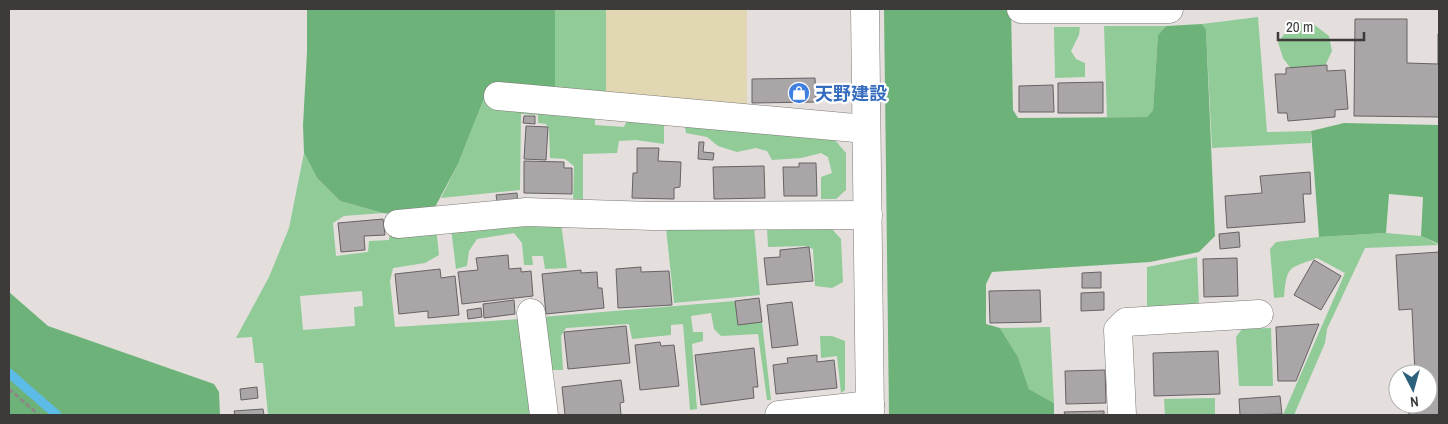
<svg xmlns="http://www.w3.org/2000/svg" width="1448" height="424" viewBox="0 0 1448 424" font-family="'Archivo Narrow','Noto Sans JP',sans-serif">
<style>
.green{fill:#90cb98;fill-rule:evenodd}
.forest{fill:#6db379}
.sand{fill:#e1d7b2}
.lines{fill:none;stroke-linecap:round;stroke-linejoin:round}
.stream{stroke:#5dbbe8;stroke-width:9}
.building{fill:#aaa5a7;stroke:#676264}
.minor-casing{stroke:#7d7976;stroke-width:29}
.path{stroke:#8b8886;stroke-width:3;stroke-dasharray:5 2.5;stroke-linecap:butt}
.minor{stroke:#fff;stroke-width:28}
.labels{text-anchor:middle;dominant-baseline:central;stroke-width:4.5;stroke-linejoin:round;paint-order:stroke}
.shop-label{font-size:18px;font-weight:bold;fill:#366cbe;stroke:#fff;text-anchor:start}
</style>
<rect width="100%" height="100%" fill="#e4dfdc"/>
<!-- green -->
<g class="green">
<polygon points="555,9 606,9 606,95 555,89"/>
<polygon points="1258,17 1267,132 1311,131 1311,143 1212,148 1206,31 1202,24"/>
<polygon points="1293,23 1312,23 1329,36 1332,51 1322,72 1295,74 1283,58 1278,42"/>
<polygon points="1104,26 1166,26 1158,35 1153,110 1147,117 1107,117"/>
<polygon points="1054,27 1080,27 1079,35 1071,51 1076,59 1085,63 1085,77 1055,78"/>
<polygon points="485,96 595,115 595,125 624,127 628,118 664,122 664,144 636,140 619,141 617,153 583,154 583,201 573,201 574,166 565,159 550,158 549,129 546,124 538,123 538,115 521,114 520,190 441,198 458,164"/>
<polygon points="685,126 834,139 846,153 846,190 836,199 821,199 821,177 832,173 828,157 821,153 801,158 772,160 767,151 756,148 737,152 718,146 707,137 686,133"/>
<path d="M304,153L317,178L340,201L383,213L344,216L333,223L336,256L368,252L369,241L389,240L390,233L436,227L439,255L425,263L393,268L390,281L395,327L520,319L532,415H268L263,363H255L252,337L236,338L269,277L289,228ZM362,291L363,306L354,307L355,326L303,330L300,296Z"/>
<polygon points="561,223 567,268 545,269 543,256 532,256 533,265 524,265 522,243 514,233 477,239 469,251 467,266 456,269 451,228"/>
<polygon points="754,227 760,295 674,303 666,228"/>
<polygon points="767,228 831,228 841,239 843,282 832,288 815,286 813,249 805,246 768,247"/>
<path d="M1386,233L1421,236L1439,245L1365,248L1327,329L1325,343L1294,415H1283L1345,273L1317,258C1288,269 1287,265 1284,297L1274,298L1270,249L1276,242L1319,237Z"/>
<polygon points="1197,257 1199,306 1147,309 1147,267"/>
<polygon points="735,301 738,325 762,322 771,400 767,400 758,334 721,336 714,329 711,313 691,316 693,332 703,332 703,341 692,344 697,409 690,410 683,324 671,325 671,335 632,339 629,324 566,328 561,336 563,370 551,370 542,317"/>
<polygon points="1050,327 1054,403 1029,389 1018,357 1000,328"/>
<polygon points="1271,328 1273,386 1239,386 1236,337 1242,329"/>
<polygon points="820,336 832,336 845,341 845,390 841,393 837,356 821,358"/>
<polygon points="1215,398 1215,415 1165,415 1164,399"/>
</g>
<!-- forest -->
<g class="forest">
<polygon points="307,9 555,9 555,89 485,96 458,164 434,209 401,215 383,213 340,201 317,178 304,153 303,125 307,52"/>
<polygon points="884,9 1011,9 1013,110 1018,118 1147,117 1153,110 1158,35 1166,26 1202,24 1206,30 1215,236 1199,252 1150,262 992,272 986,284 986,324 1000,328 1018,357 1029,389 1054,403 1054,415 889,415"/>
<polygon points="1344,123 1439,125 1439,244 1421,236 1423,197 1389,194 1386,233 1319,237 1311,131"/>
<polygon points="9,292 48,326 214,384 219,392 220,415 9,415"/>
</g>
<!-- sand -->
<polygon class="sand" points="606,9 747,9 747,107 606,95"/>
<g class="lines">
<!-- stream -->
<polyline class="stream" points="9,373 57,415"/>
</g>
<!-- building -->
<g class="building">
<polygon points="1355,19 1407,19 1407,63 1438,64 1438,34 1439,34 1439,117 1354,116"/>
<polygon points="1327,65 1327,71 1345,70 1348,109 1335,110 1335,117 1288,121 1287,113 1278,113 1275,74 1286,74 1286,68"/>
<polygon points="815,78 816,102 752,103 752,79"/>
<polygon points="1103,82 1103,113 1058,113 1058,83"/>
<polygon points="1053,85 1054,112 1019,112 1019,86"/>
<polygon points="524,116 535,116 535,124 523,123"/>
<polygon points="526,126 548,127 546,160 524,159"/>
<polygon points="699,142 704,142 703,152 714,153 713,160 698,159"/>
<polygon points="637,148 659,148 658,161 681,162 680,187 674,188 674,199 632,198 633,173 637,173"/>
<polygon points="524,161 564,162 564,168 572,168 572,194 524,193"/>
<polygon points="799,163 816,163 817,196 784,196 783,167 799,167"/>
<polygon points="764,166 765,198 714,199 713,167"/>
<polygon points="1310,172 1311,194 1303,194 1305,222 1227,228 1225,196 1262,193 1260,176"/>
<polygon points="517,193 518,205 498,207 496,195"/>
<polygon points="383,219 385,235 364,236 365,250 341,252 338,223"/>
<polygon points="1239,232 1240,247 1220,249 1219,234"/>
<polygon points="809,247 813,281 767,285 764,258 780,257 780,250"/>
<polygon points="1439,252 1439,415 1409,415 1408,405 1428,404 1428,374 1415,374 1412,309 1399,310 1396,255"/>
<polygon points="508,255 509,269 521,268 521,272 531,271 533,296 462,304 458,272 478,270 476,258"/>
<polygon points="1237,258 1238,296 1204,297 1203,259"/>
<polygon points="1314,260 1341,276 1321,310 1294,295"/>
<polygon points="641,267 641,272 669,271 672,305 618,308 616,269"/>
<polygon points="440,269 441,278 455,276 459,315 428,318 428,311 399,314 395,274"/>
<polygon points="581,270 581,273 597,272 598,288 602,288 604,308 546,314 542,274"/>
<polygon points="1101,272 1101,288 1082,288 1082,273"/>
<polygon points="1040,290 1041,322 990,323 989,291"/>
<polygon points="1104,292 1104,310 1081,311 1081,293"/>
<polygon points="759,298 762,322 738,325 735,301"/>
<polygon points="514,300 515,314 484,318 483,304"/>
<polygon points="792,302 798,345 772,348 767,305"/>
<polygon points="481,308 482,317 468,319 467,310"/>
<polygon points="1319,324 1296,381 1278,381 1276,327"/>
<polygon points="626,326 630,363 568,369 564,332"/>
<polygon points="660,342 661,346 674,345 679,386 640,390 635,345"/>
<polygon points="754,348 758,387 753,387 754,398 701,405 695,355"/>
<polygon points="1218,351 1220,394 1154,396 1153,353"/>
<polygon points="817,355 817,362 834,360 837,388 776,394 773,365 788,363 787,358"/>
<polygon points="1105,370 1106,403 1066,404 1065,371"/>
<polygon points="621,380 624,402 620,403 621,415 565,415 562,387"/>
<polygon points="257,387 258,398 241,400 240,389"/>
<polygon points="1280,396 1282,414 1240,415 1239,399"/>
<polygon points="263,409 264,415 235,415 234,411"/>
<polygon points="1104,411 1104,415 1065,415 1064,412"/>
</g>
<g class="lines">
<!-- minor casing -->
<g class="minor-casing">
<g id="minor">
<polyline points="865,9 870,415"/>
<polyline points="1021,9 1169,9"/>
<polyline points="498,96 866,129"/>
<polyline points="398,224 526,212 653,216 868,215"/>
<polyline points="531,313 544,415"/>
<polyline points="779,415 870,405"/>
<polyline points="1122,415 1118,330 1126,322 1259,314"/>
</g>
</g>
<!-- path -->
<polyline class="path" points="9,389 39,415"/>
<!-- minor -->
<use href="#minor" class="minor"/>
</g>
<!-- icons -->
<defs>
<g id="shop-disc" transform="scale(1.125)"><circle r="9.5" fill="#3f7fe0" stroke="#fff"/><path d="M-5-2.5h2.3a2.7 3.5 0 0 1 5.4 0H5L5.5 6h-11ZM-1.5-2.5h3a1.5 2.3 0 0 0-3 0Z" fill="#fff"/></g>
</defs>
<g fill-rule="evenodd">
<use href="#shop-disc" x="799" y="93"/>
</g>
<g class="labels">
<!-- shop labels -->
<g class="shop-label">
<text x="815" y="93">天野建設</text>
</g>
</g>
<!-- border -->
<rect width="1448" height="424" fill="none" stroke="#3d3b3a" stroke-width="20"/>
<!-- north arrow -->
<g transform="translate(1413 389) rotate(174)"><circle r="24" fill="#ffffff" stroke="#b1b1b0"/>
<path d="M0-4L9 19L0 12L-9 19Z" fill="#2c607c"/>
<text y="-8" font-size="14" font-weight="bold" text-anchor="middle" fill="#3d3b3a">N</text>
</g>
<!-- scale -->
<path d="M1278 32v8h86v-8" fill="none" stroke="#3d3b3a" stroke-width="2.5"/>
<text x="1286" y="32" font-size="15" fill="#3d3b3a" stroke="#ffffff" stroke-width="4" paint-order="stroke">20 m</text>
</svg>
